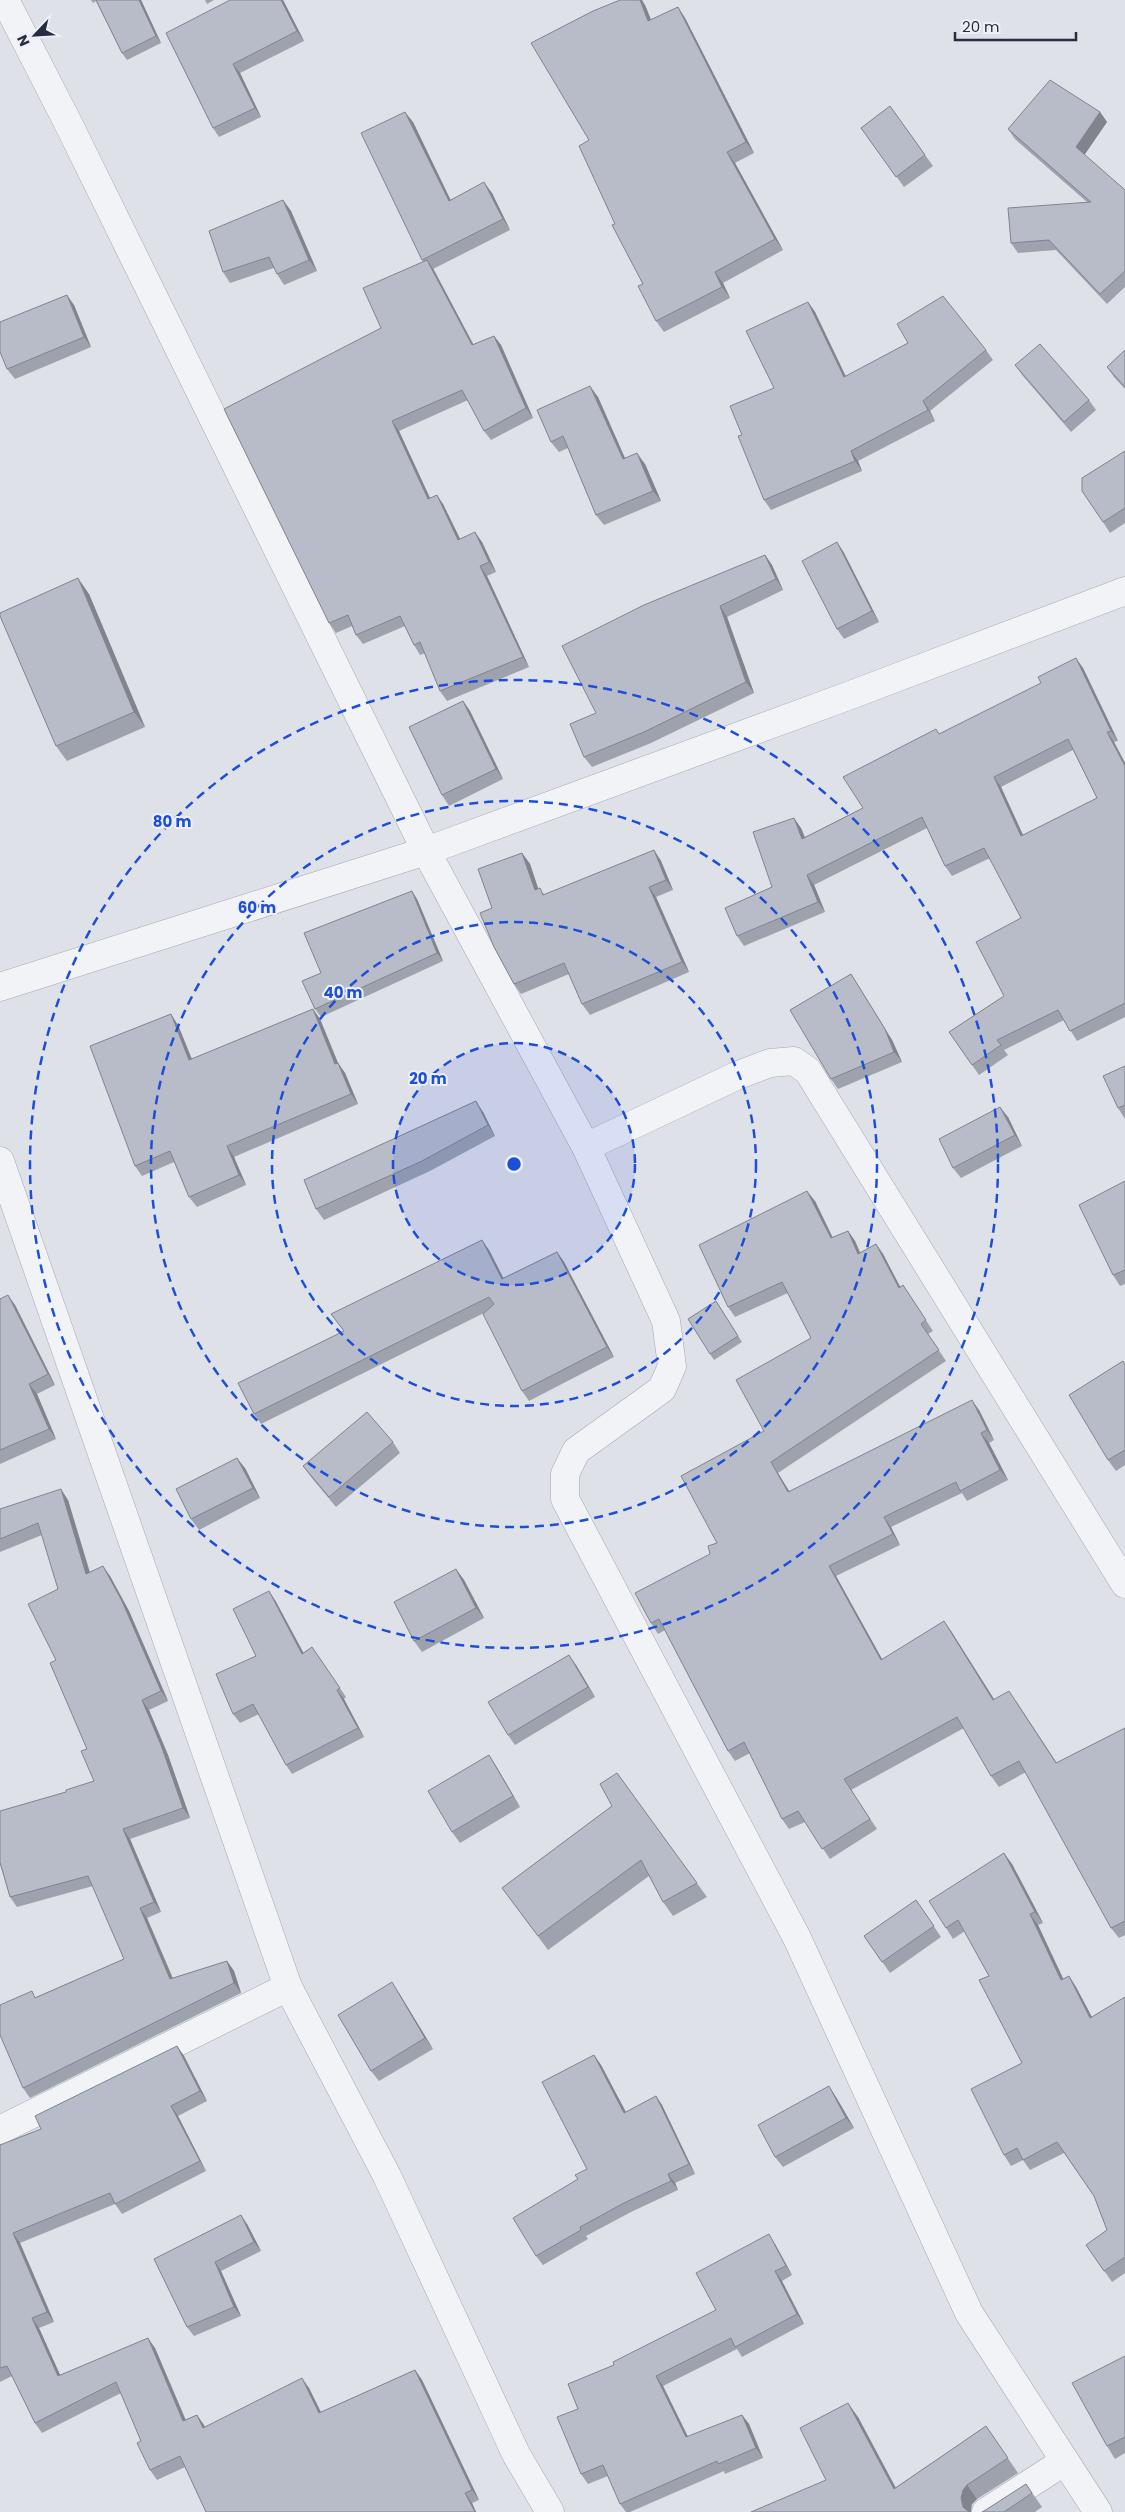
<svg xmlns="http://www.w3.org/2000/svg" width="1125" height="2512" viewBox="0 0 1125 2512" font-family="Poppins,sans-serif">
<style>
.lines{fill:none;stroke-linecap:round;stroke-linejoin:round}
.minor-casing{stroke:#a4a7b4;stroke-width:29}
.minor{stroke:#f2f3f7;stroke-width:28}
.wall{fill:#9ea2ad;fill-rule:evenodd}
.shaded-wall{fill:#81848d}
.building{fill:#b8bcc9;stroke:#81848d;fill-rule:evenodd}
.ring{fill:none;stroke:#1d4ed8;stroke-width:2.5;stroke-dasharray:9 6}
.centre{fill:#1d4ed8;stroke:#eef0f7;stroke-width:2.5}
.ring-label{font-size:15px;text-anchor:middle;font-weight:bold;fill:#1d4ed8;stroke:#eef0f7;stroke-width:4;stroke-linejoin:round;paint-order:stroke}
</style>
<rect width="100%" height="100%" fill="#dfe1e9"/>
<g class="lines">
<!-- minor casing -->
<g class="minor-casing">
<g id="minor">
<polyline points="5,0 69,125 426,851 586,1147 666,1321 672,1366 662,1389 576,1451 565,1474 565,1499 797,1938 969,2313 1098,2512"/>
<polyline points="0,987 426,851 848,696 1125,591"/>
<polyline points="586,1147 736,1076 770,1063 794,1061 808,1071 1125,1584"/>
<polyline points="0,1161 288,1987 387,2176 516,2454 550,2512"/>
<polyline points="0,2130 288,1987"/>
<polyline points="986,2512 1065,2461"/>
</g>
</g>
<!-- minor -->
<use href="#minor" class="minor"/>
</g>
<!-- wall -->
<g class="wall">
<polygon points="91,0 141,0 161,43 127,60 122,53 96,1 93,3"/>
<polygon points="205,0 214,0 207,4"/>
<polygon points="283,0 304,41 240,73 261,117 219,137 213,128 166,33"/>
<polygon points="645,5 651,20 678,7 685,18 754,153 735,163 783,250 723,283 730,298 664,332 656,321 589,140"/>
<polygon points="890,106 933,166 904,187 861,128"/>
<polygon points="1100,112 1107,122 1084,155 1125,190 1125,287 1107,304 1056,250 1018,253 1011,243 1087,202 1015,139 1008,129"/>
<polygon points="413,122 450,200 492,193 510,230 433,269 473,345 494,336 501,345 533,418 491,440 484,431 468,400 399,431 430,498 443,504 460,539 482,542 496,572 487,576 529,667 447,701 440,691 425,653 420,655 414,645 405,626 363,644 356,635 352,626 336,633 329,623 381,328 423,262 422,260"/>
<polygon points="283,200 291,211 317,271 284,285 277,274 274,268 230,283 223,272"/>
<polygon points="808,302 815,312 845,376 986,350 993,360 930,411 935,421 858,461 862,471 771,510 764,500 742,435 774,388"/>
<polygon points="74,305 91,347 15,379 7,369"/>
<polygon points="1125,350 1125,389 1114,377 1107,367"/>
<polygon points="1015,365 1089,400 1096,410 1071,432 1023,376"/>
<polygon points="598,397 625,458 645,464 661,501 604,525 596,515 568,448 559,452 551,442"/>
<polygon points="1125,451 1125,523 1110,533 1103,522"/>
<polygon points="837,542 844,553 879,622 844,639 837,629"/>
<polygon points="765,555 772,565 783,590 727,617 754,693 651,743 592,767 584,757"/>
<polygon points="89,594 145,727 67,761 56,746"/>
<path d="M1083,668L1118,741L1114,742L1125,763V1017L1077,1041L1064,1020L1004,1050L1008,1055L979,1075L949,1032L1004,996L1021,918L990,858L952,876L945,866L927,828L814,885L825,912L744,946L737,936L772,887L801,828L805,837L863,808L939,734ZM1073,750L1097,798L1023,835L1001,787Z"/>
<polygon points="463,701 470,711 503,779 449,806 442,795"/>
<polygon points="654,850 661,861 673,890 656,897 689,972 590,1015 582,1004 569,974 521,994 514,984 492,908 522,853 530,864 538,888 545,895"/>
<polygon points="417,899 443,961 321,1017 315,1009 321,973"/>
<polygon points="851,974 892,1040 902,1062 838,1089 831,1079"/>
<polygon points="313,1009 320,1019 338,1063 345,1073 358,1104 234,1157 246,1185 197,1207 189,1197 174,1162 142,1176 135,1166 178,1025 192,1059"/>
<polygon points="1125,1066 1125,1119 1118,1108"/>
<polygon points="483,1112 495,1136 430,1171 324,1220 316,1209"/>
<polygon points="1008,1117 1022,1146 961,1178 953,1168"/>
<polygon points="1125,1181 1125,1284 1120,1286 1113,1275"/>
<polygon points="815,1201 833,1238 848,1231 855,1241 860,1253 876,1244 883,1254 900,1287 903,1285 933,1331 928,1334 946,1361 778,1473 789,1492 979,1410 994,1440 989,1443 1008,1480 967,1501 962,1493 891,1527 900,1545 836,1576 882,1659 951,1631 994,1700 1016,1701 1057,1763 1125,1728 1125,1935 1119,1938 1111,1928 1026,1772 999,1787 991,1776 964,1728 851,1790 877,1829 830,1859 805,1822 789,1829 782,1819 750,1753 735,1761 728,1751 665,1630 658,1634 651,1623 710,1554 717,1543 764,1431 811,1338 788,1293 735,1317 728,1307"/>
<polygon points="489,1250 503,1278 557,1252 564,1262 614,1357 529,1401 522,1391 484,1313 261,1424 254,1414 344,1331 331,1314"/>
<polygon points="0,1299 15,1305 55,1385 37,1394 56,1439 0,1464"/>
<polygon points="716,1301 742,1342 714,1360 710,1354"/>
<polygon points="1125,1365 1125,1465 1116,1471 1108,1460"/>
<polygon points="393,1442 400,1453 336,1507 311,1477 303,1466"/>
<polygon points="245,1468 260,1498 199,1530 191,1519"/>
<polygon points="68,1500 90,1572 110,1576 129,1611 168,1701 149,1710 168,1755 190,1818 130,1839 161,1912 147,1918 173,1978 227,1961 234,1971 241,1993 30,2098 23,2088 36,1997 124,1959 93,1886 17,1907 10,1897 0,1864 0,1811 66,1792 94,1781 87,1749 56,1660 58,1589 42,1535 0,1552 0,1509"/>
<polygon points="456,1569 464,1580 484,1618 422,1652 414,1641"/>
<polygon points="275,1600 303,1653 312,1647 346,1697 344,1699 364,1737 292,1774 286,1765 259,1714 240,1723 233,1714 256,1656"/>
<polygon points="576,1665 595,1697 515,1745 508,1735"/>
<polygon points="489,1755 496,1766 520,1807 460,1843 452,1832"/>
<polygon points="617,1773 707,1897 673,1916 663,1902 649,1876 548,1950 502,1888 612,1806"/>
<polygon points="1012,1864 1043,1923 1038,1925 1063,1979 1069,1976 1076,1987 1092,2017 1125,1997 1125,2273 1112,2282 1086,2245 1107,2230 1094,2196 1064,2153 1030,2170 1023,2160 1011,2166 1004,2155 1022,2063 989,1976 965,1931 953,1939 946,1928"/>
<polygon points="916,1900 941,1937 890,1973 864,1936"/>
<polygon points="399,1993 433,2049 379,2081 371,2071"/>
<polygon points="177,2046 184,2056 207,2101 178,2116 206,2171 122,2214 115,2204 20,2243 54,2322 39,2328 60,2375 155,2348 186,2420 197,2415 205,2427 309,2388 321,2412 415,2370 422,2380 479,2500 472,2503 476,2512 206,2512 185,2467 157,2480 150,2470 141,2441 121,2393 42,2433 35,2423 12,2376 0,2382 0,2145 41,2129"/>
<polygon points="594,2055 601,2065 626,2112 656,2096 662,2105 695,2174 675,2183 678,2190 631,2212 586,2236 588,2239 543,2265 536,2256 578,2179 587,2169"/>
<polygon points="836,2097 854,2128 783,2167 775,2157"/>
<polygon points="247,2224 261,2251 221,2271 241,2316 194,2336 187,2327 154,2259"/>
<polygon points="775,2244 792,2275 782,2281 804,2324 742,2357 737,2349 663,2386 688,2437 742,2415 749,2424 763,2458 725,2474 724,2471 630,2512 626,2512 620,2504 608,2476 588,2484 581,2474 578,2409 614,2365 716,2310"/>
<polygon points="1125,2356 1125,2453 1115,2459 1107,2446"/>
<polygon points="858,2417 895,2488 986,2426 1018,2473 977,2499 972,2504 826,2480"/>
<polygon points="1026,2484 1042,2507 1035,2512 982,2512 984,2511"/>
</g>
<!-- shaded-wall -->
<g class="shaded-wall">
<polygon points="139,0 141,0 161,43 156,36"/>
<polygon points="281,0 283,0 304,41 297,31"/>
<polygon points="640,0 642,0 645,5 656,32 648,21"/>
<polygon points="678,7 685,18 754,153 746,142"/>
<polygon points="233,64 240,73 261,117 255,108"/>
<polygon points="405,112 413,122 456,211 449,201"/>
<polygon points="1100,112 1107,122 1083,157 1076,147"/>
<polygon points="727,152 735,163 783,250 775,239"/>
<polygon points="484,182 492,193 510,230 503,219"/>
<polygon points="283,200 291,211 317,271 309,260"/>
<polygon points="427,260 434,270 479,355 472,345"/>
<polygon points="715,272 723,283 730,298 722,287"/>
<polygon points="67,295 74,305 91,347 84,337"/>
<polygon points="808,302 815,312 851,387 844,377"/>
<polygon points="494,336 501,345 533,418 526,408"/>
<polygon points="590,386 598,397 630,470 623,459"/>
<polygon points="923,401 930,411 935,421 928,410"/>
<polygon points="392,421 399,431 435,509 428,499"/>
<polygon points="851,451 858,461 862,471 855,461"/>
<polygon points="637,453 645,464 661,501 653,491"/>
<polygon points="437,495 443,504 465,549 458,540"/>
<polygon points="475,532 482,542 496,572 489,562"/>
<polygon points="837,542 844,553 879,622 872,611"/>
<polygon points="765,555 772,565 783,590 776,579"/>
<polygon points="480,566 487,576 529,667 523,657"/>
<polygon points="78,578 89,594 145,727 134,712"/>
<polygon points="720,606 727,617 754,693 746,682"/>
<polygon points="1076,658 1083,668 1118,741 1111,731"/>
<polygon points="463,701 470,711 503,779 496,769"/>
<polygon points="1107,732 1114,742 1125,763 1125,766"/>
<polygon points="994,777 1001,787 1028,846 1021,836"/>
<polygon points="794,818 801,828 809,849 802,839"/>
<polygon points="654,850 661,861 673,890 666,880"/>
<polygon points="522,853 530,864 542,900 535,890"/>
<polygon points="807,875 814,885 825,912 818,902"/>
<polygon points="649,887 656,897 689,972 682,962"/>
<polygon points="412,891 417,899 443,961 437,953"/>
<polygon points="851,974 892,1040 902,1062 894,1052"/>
<polygon points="313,1009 320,1019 338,1063 345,1073 358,1104 351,1094 335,1064"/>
<polygon points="171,1014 178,1025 196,1070 189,1060"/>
<polygon points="476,1101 483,1112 495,1136 488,1125"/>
<polygon points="1000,1107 1008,1117 1022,1146 1015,1135"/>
<polygon points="227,1146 234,1157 246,1185 239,1175"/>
<polygon points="807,1191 815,1201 838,1249 831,1238"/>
<polygon points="848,1231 855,1241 865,1264 858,1254"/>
<polygon points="482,1240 489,1250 509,1289 502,1279"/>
<polygon points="876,1244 883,1254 906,1298 899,1288"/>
<polygon points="557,1252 564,1262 614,1357 607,1347"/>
<polygon points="8,1295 15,1305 55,1385 48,1374"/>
<polygon points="29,1384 37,1394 56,1439 49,1429"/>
<polygon points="972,1400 979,1410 994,1440 987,1430"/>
<polygon points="981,1433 989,1443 1008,1480 1000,1470"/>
<polygon points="237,1458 245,1468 260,1498 253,1488"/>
<polygon points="771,1462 778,1473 796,1502 788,1492"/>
<polygon points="61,1489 68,1500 93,1584 86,1574"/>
<polygon points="884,1517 891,1527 900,1545 893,1534"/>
<polygon points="103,1566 110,1576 129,1611 168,1701 161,1691"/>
<polygon points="829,1566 836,1576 888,1670 881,1660"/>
<polygon points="456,1569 464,1580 484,1618 476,1608"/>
<polygon points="269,1591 275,1600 309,1663 302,1654"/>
<polygon points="944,1621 951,1631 1001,1710 993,1700"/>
<polygon points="569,1655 576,1665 595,1697 588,1687"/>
<polygon points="337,1690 344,1699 364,1737 358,1728"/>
<polygon points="142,1700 149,1710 168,1755 190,1818 183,1808"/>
<polygon points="489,1755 496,1766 520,1807 513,1796"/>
<polygon points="123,1829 130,1839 161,1912 154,1902"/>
<polygon points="1004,1853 1012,1864 1043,1923 1035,1912"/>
<polygon points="140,1908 147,1918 177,1989 170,1979"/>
<polygon points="1030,1914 1038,1925 1069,1991 1061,1980"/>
<polygon points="227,1961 234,1971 241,1993 234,1983"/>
<polygon points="1069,1976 1076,1987 1098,2029 1090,2018"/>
<polygon points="392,1982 399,1993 433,2049 425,2038"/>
<polygon points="177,2046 184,2056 207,2101 200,2091"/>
<polygon points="594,2055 601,2065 631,2122 624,2113"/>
<polygon points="829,2086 836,2097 854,2128 846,2118"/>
<polygon points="656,2096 662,2105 695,2174 689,2164"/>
<polygon points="171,2106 178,2116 206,2171 200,2161"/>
<polygon points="668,2174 675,2183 678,2190 671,2181"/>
<polygon points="241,2215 247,2224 261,2251 254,2242"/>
<polygon points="13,2233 20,2243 54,2322 47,2312"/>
<polygon points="769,2234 775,2244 792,2275 786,2266"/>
<polygon points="215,2262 221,2271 241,2316 234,2307"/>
<polygon points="775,2271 782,2281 804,2324 797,2314"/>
<polygon points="32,2318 39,2328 65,2386 58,2376"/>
<polygon points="148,2338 155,2348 190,2431 183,2421"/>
<polygon points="415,2370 422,2380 479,2500 472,2490"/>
<polygon points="656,2376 663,2386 693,2447 686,2437"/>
<polygon points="302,2378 309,2388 326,2423 319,2413"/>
<polygon points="848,2403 858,2417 904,2503 894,2489"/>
<polygon points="197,2415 204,2425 210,2438 203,2428"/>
<polygon points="742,2415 749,2424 763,2458 756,2448"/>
<polygon points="967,2485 977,2499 972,2504 971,2512 967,2512 963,2507 961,2498 963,2490"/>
<polygon points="465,2493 472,2503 476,2512 475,2512"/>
</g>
<!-- building -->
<g class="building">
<polygon points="96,0 139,0 156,36 122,53"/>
<polygon points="230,0 281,0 297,31 233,64 255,108 213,128 166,33"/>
<polygon points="620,0 640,0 648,21 678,7 746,142 727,152 775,239 715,272 722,287 656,321 638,286 643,284 612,225 615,224 579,146 589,140 531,43 593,11"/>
<polygon points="1050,80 1100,112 1076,147 1125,190 1125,271 1100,294 1049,240 1011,243 1008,208 1091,202 1008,129"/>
<polygon points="890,106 925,155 896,177 861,128"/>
<polygon points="405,112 449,201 484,182 503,219 422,260 361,133"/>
<polygon points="283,200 309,260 277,274 269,257 223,272 209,231"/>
<polygon points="427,260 472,345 494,336 526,408 484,431 462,390 392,421 428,499 437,495 458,540 475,532 489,562 480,566 523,657 440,691 420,642 414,645 400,616 356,635 348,615 329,623 224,409 381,328 363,288"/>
<polygon points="67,295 84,337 7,369 0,352 0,322"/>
<polygon points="943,296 986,350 923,401 928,410 851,451 855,461 764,500 738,436 742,435 730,406 774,388 746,331 808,302 844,377 908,343 897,324"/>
<polygon points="1040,344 1089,400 1064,422 1015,365"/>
<polygon points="1125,350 1125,387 1107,367"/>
<polygon points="590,386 623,459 637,453 653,491 596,515 563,436 551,442 537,410"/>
<polygon points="1125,451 1125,508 1103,522 1082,491 1082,478"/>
<polygon points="837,542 872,611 837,629 802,561"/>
<polygon points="765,555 776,579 720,606 746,682 644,732 584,757 570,724 596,713 562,646 644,605"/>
<polygon points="78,578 134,712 56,746 0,616 0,613"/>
<path d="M1076,658L1111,731L1107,732L1125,766V1003L1070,1031L1058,1010L997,1040L1001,1045L972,1065L949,1032L1004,996L976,942L1021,918L984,848L945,866L922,817L807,875L818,902L737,936L725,908L772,887L753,832L794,818L802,839L863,808L843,777L936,729L939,734L1041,683L1038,677ZM1068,739L1097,798L1021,836L994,777Z"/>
<polygon points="463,701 496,769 442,795 409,727"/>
<polygon points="654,850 666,880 649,887 682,962 582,1004 564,963 514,984 494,947 480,913 492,908 478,869 522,853 535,890 540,888 543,895"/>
<polygon points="412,891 437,953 315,1009 302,981 321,973 304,933"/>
<polygon points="851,974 885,1029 894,1052 831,1079 790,1010"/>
<polygon points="313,1009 335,1064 338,1063 351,1094 227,1146 239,1175 189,1197 170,1151 135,1166 90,1046 171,1014 189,1060"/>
<polygon points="1125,1066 1125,1105 1118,1108 1103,1076"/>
<polygon points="476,1101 488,1125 422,1161 316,1209 304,1180"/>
<polygon points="1000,1107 1015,1135 953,1168 939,1139"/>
<polygon points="1125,1181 1125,1270 1113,1275 1079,1205"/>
<polygon points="807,1191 831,1238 848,1231 858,1254 876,1244 899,1288 903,1285 926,1320 921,1324 939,1350 771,1462 788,1492 972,1400 987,1430 981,1433 1000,1470 960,1491 956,1482 884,1517 893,1534 829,1566 881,1660 944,1621 993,1700 1009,1691 1056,1763 1125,1728 1125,1921 1111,1928 1019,1761 991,1776 957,1717 844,1779 870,1819 822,1849 798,1811 782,1819 744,1742 728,1751 659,1619 651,1623 635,1593 710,1554 708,1546 717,1543 681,1476 764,1431 736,1380 811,1338 782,1282 728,1307 699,1245"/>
<polygon points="482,1240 502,1279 557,1252 607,1347 522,1391 483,1314 494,1304 489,1297 254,1414 238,1383 344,1331 331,1314"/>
<polygon points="8,1295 48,1374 29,1384 49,1429 0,1450 0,1299"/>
<polygon points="716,1301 738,1336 710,1354 688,1319"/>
<polygon points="1123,1361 1125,1365 1125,1450 1108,1460 1069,1395"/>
<polygon points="367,1412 393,1442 329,1497 303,1466"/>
<polygon points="237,1458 253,1488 191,1519 176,1489"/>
<polygon points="61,1489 86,1574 103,1566 122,1601 161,1691 142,1700 161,1745 183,1808 123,1829 154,1902 140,1908 170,1979 227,1961 234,1983 23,2088 0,2035 0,2005 32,1991 35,1998 124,1959 88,1876 10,1897 0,1862 0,1811 66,1792 66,1790 94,1781 81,1751 87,1749 50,1663 56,1660 28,1604 58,1589 38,1523 0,1539 0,1509"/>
<polygon points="456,1569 476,1608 414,1641 394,1602"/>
<polygon points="269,1591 302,1654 312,1647 340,1688 337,1690 358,1728 286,1765 253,1704 233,1714 216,1674 256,1656 233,1609"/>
<polygon points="569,1655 588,1687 508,1735 488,1702"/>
<polygon points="489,1755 513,1796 452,1832 428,1791"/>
<polygon points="617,1773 697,1883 663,1902 641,1860 538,1936 502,1888 612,1806 600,1784"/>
<polygon points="1004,1853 1035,1912 1030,1914 1061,1980 1069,1976 1090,2018 1125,1997 1125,2257 1104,2271 1086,2245 1107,2230 1094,2196 1057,2142 1023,2160 1017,2148 1004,2155 971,2089 1022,2063 979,1980 989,1976 958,1920 946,1928 929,1901"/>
<polygon points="916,1900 934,1926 882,1962 864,1936"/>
<polygon points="392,1982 425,2038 371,2071 338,2015"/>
<polygon points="177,2046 200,2091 171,2106 200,2161 115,2204 110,2193 13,2233 47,2312 32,2318 58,2376 148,2338 183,2421 197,2415 203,2428 302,2378 319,2413 415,2370 472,2490 465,2493 475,2512 206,2512 180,2456 150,2470 137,2443 141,2441 116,2382 35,2423 7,2366 0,2368 0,2145 41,2129 35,2116"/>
<polygon points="594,2055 624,2113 656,2096 689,2164 668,2174 671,2181 624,2203 580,2227 581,2230 536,2256 513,2218 578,2179 575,2175 587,2169 542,2082"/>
<polygon points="829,2086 846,2118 775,2157 758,2125"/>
<polygon points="241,2215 254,2242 215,2262 234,2307 187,2327 154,2259"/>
<polygon points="769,2234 786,2266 775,2271 797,2314 735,2347 731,2338 656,2376 686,2437 742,2415 756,2448 718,2464 717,2461 620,2504 603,2465 581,2474 557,2417 578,2409 568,2384 614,2365 613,2362 716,2310 696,2273"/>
<polygon points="1125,2356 1125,2437 1107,2446 1072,2383"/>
<polygon points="848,2403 894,2489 986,2426 1008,2458 967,2485 963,2490 961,2498 963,2507 969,2512 970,2512 751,2512 826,2480 800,2428"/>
<polygon points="1026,2484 1032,2493 1004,2512 982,2512 984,2511"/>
</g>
<!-- distance rings -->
<circle cx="514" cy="1164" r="121" fill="#1d4ed8" fill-opacity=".12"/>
<g class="ring">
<circle cx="514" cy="1164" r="121"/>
<circle cx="514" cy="1164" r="242"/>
<circle cx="514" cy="1164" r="363"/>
<circle cx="514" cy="1164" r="484"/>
</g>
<circle cx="514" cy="1164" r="8" class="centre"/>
<g class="ring-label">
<text x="172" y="827">80 m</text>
<text x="257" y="913">60 m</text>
<text x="343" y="998">40 m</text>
<text x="428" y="1084">20 m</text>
</g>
<!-- north arrow -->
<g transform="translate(35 35) rotate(245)" stroke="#eef0f7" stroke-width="4" paint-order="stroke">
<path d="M0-4L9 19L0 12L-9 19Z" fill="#262c42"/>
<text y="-8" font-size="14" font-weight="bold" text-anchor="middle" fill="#262c42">N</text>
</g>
<!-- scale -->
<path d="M955 32v8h121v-8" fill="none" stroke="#262c42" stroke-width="2.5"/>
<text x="962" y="32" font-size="15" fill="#262c42" stroke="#eef0f7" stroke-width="4" paint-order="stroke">20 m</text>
</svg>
